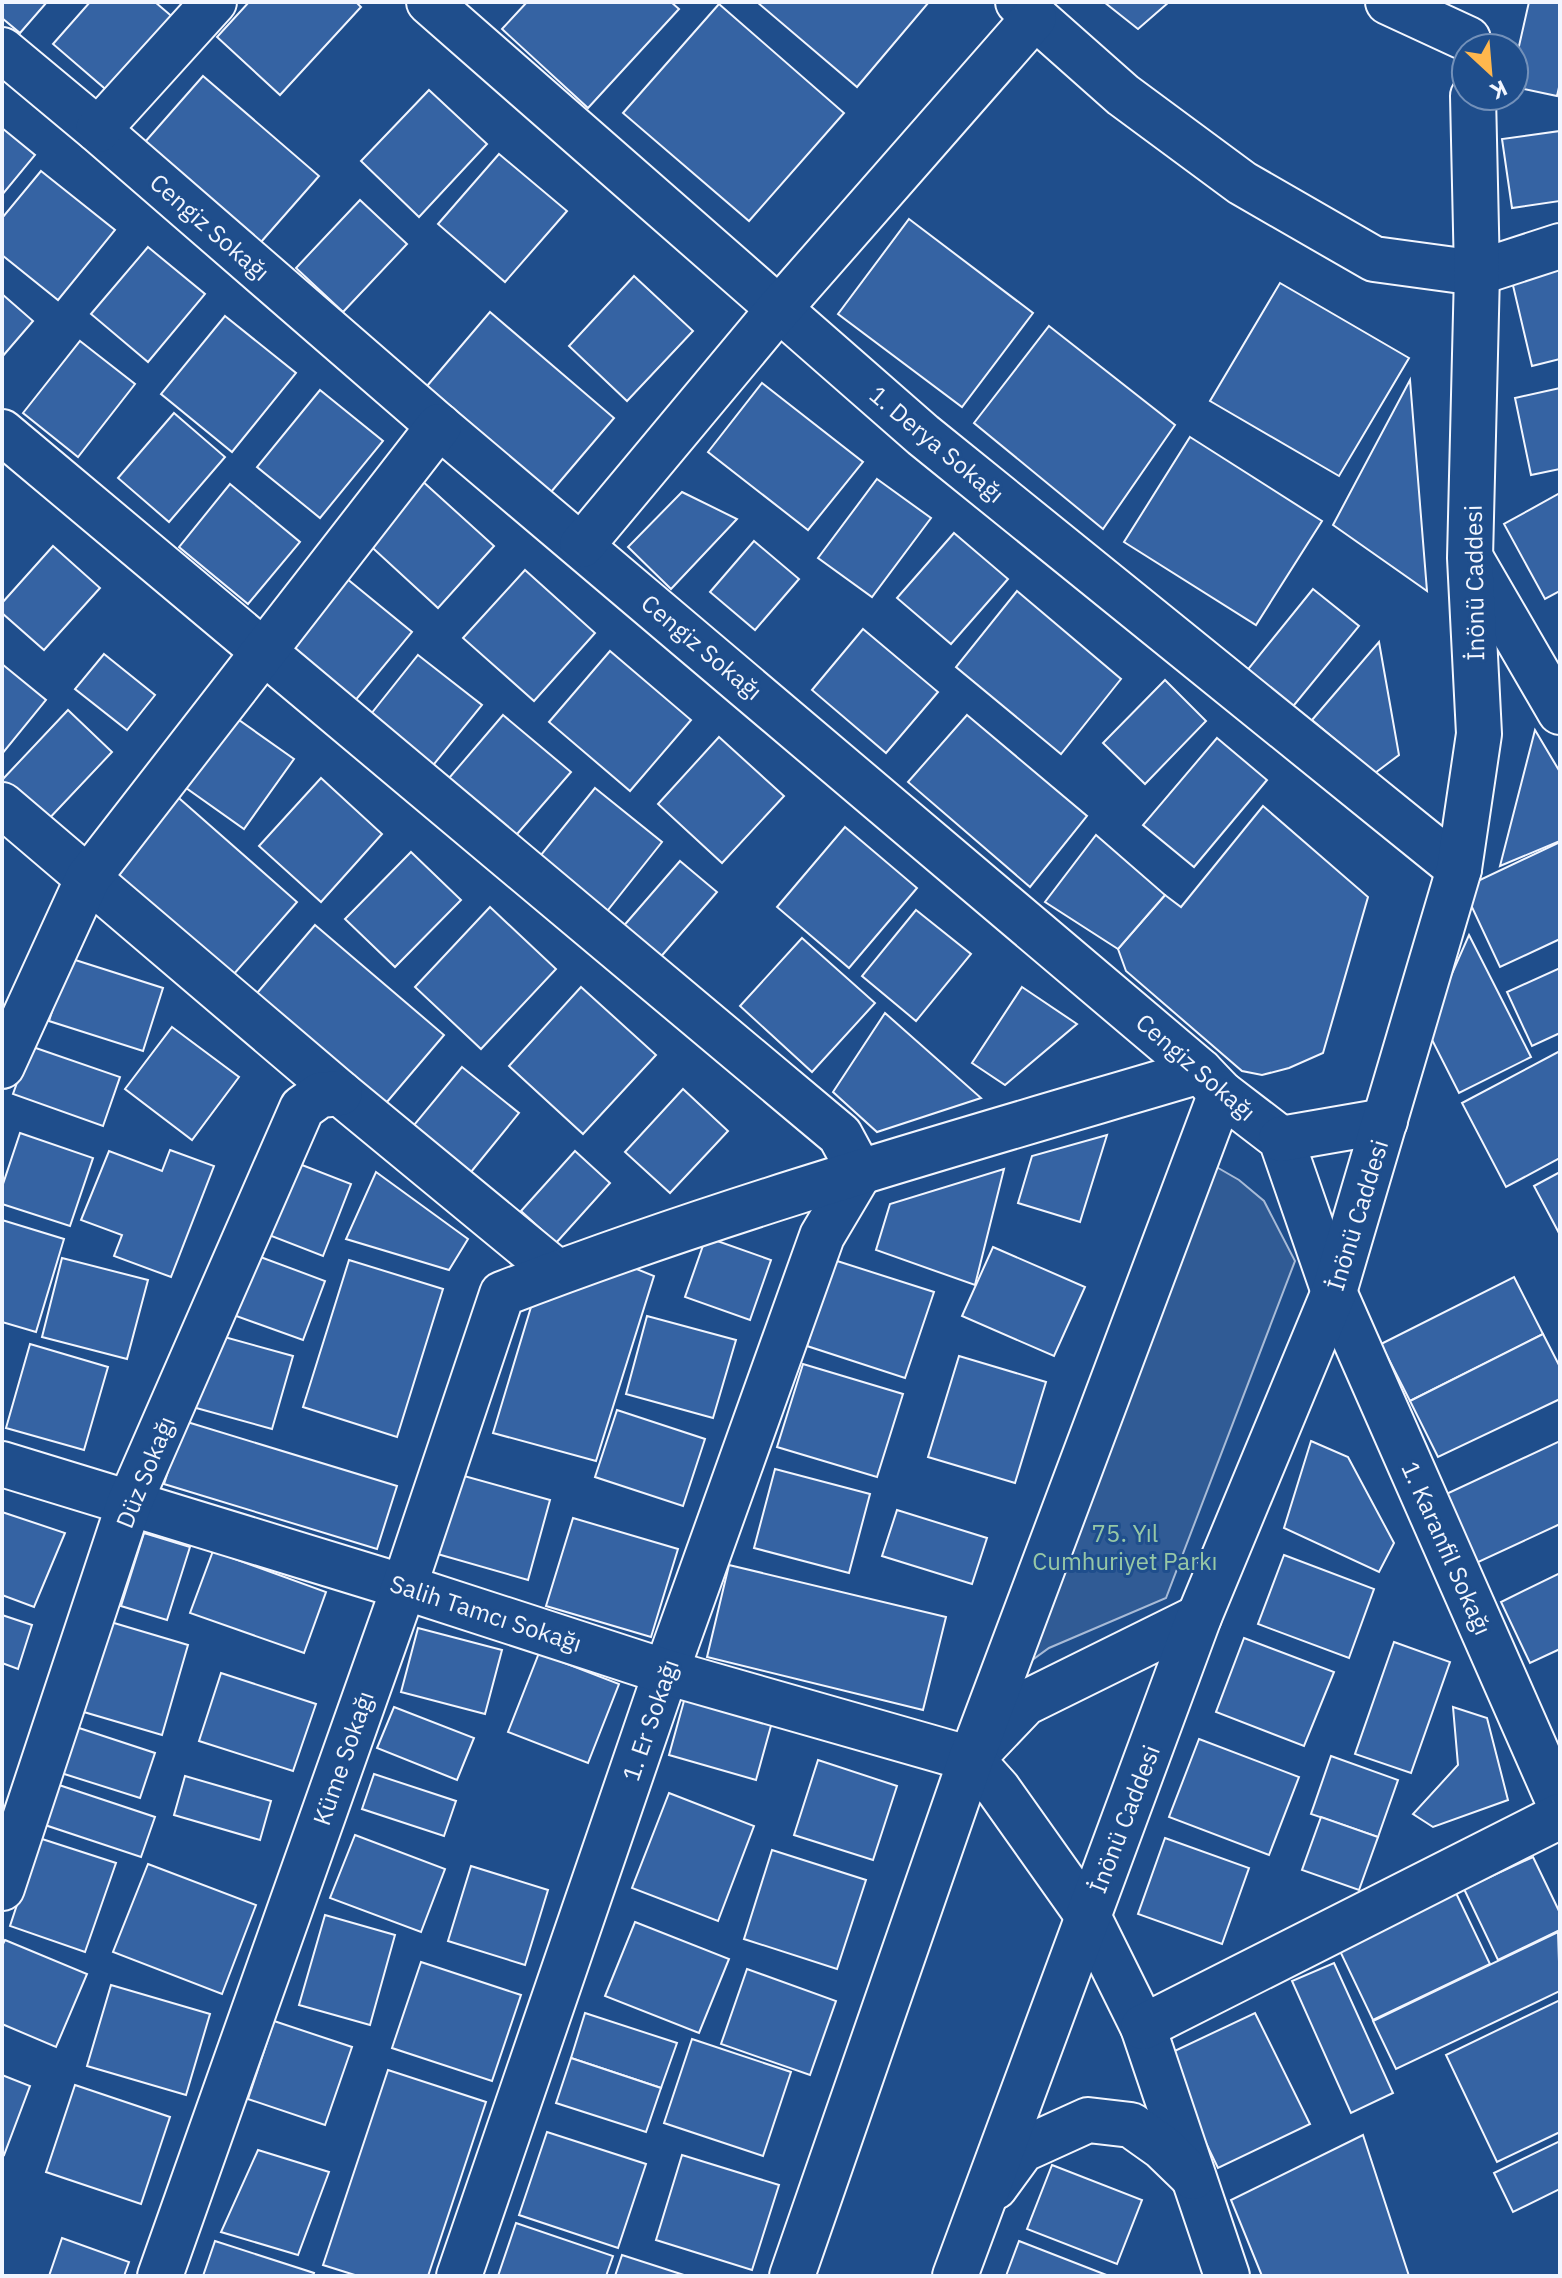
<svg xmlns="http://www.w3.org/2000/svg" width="1562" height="2278" viewBox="0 0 1562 2278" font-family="'IBM Plex Sans',sans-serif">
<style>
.built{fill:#305b95;stroke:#a8bbd7;stroke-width:2}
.building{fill:#3563a3;stroke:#f2f6ff;stroke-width:2}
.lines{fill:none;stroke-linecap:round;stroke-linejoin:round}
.minor-casing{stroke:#f2f6ff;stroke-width:48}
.minor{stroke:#1f4e8c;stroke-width:44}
.labels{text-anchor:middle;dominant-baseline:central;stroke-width:6;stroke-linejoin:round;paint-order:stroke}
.street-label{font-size:24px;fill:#f2f6ff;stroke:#1f4e8c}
.park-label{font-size:24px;fill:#97c8a6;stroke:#1f4e8c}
</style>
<rect width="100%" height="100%" fill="#1f4e8c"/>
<!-- built -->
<polygon class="built" points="1213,1165 1239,1180 1264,1201 1295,1261 1166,1598 1049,1648 1017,1671"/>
<!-- building -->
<g class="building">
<polygon points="2,2 47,2 20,33 2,18"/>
<polygon points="90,2 155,2 175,19 110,93 53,44"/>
<polygon points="249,2 356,2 361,7 280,95 217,37"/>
<polygon points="527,2 671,2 679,9 588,108 502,29"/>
<polygon points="757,2 929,2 857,87"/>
<polygon points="1104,2 1169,2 1138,29"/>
<polygon points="1529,2 1560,2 1560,83 1557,96 1514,87 1514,68"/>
<polygon points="719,4 844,113 749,221 623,113"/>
<polygon points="203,76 319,176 261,242 145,142"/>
<polygon points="429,90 487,144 419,217 361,161"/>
<polygon points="2,128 35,155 2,195"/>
<polygon points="1560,131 1560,201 1512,208 1502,139"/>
<polygon points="499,154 567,211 505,282 438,224"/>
<polygon points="41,171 115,230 58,300 2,255 2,218"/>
<polygon points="360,200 407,244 343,312 296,268"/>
<polygon points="909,219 1033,313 962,407 838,314"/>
<polygon points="148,247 205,294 148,362 91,314"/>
<polygon points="1560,265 1560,359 1532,366 1511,277"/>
<polygon points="634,276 693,331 627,401 569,346"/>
<polygon points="1280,283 1409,358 1339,476 1210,401"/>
<polygon points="2,294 33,321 2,357"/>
<polygon points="490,312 614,418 551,492 427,386"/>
<polygon points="225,316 296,373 232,452 161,394"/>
<polygon points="1049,326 1175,425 1103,529 974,423"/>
<polygon points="80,341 135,384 78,457 23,413"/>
<polygon points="1410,380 1427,591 1333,525"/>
<polygon points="762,383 863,462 808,530 708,452"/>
<polygon points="1560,388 1560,469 1531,475 1515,398"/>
<polygon points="320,390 383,441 320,518 257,467"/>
<polygon points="174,413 225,457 169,522 118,478"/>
<polygon points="1190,437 1322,521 1256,625 1124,542"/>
<polygon points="420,479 494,546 438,608 364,540"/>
<polygon points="877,479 931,518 872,597 818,558"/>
<polygon points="230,484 300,542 248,604 179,547"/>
<polygon points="682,492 737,519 671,589 628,547"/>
<polygon points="1560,493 1560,591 1545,599 1504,524"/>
<polygon points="954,533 1008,579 951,644 897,598"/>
<polygon points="754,541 799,579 755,630 710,592"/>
<polygon points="53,546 100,588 44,650 2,613 2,603"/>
<polygon points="525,570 595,633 534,701 463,638"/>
<polygon points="346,578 412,632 349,708 283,654"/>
<polygon points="1313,589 1359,626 1290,710 1245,673"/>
<polygon points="1017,591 1121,679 1061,754 956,667"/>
<polygon points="863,629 938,692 886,753 812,690"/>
<polygon points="1379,642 1399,755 1375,773 1312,720"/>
<polygon points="610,651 691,720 630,791 549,722"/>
<polygon points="104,654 155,695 127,730 75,689"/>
<polygon points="418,655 482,705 430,769 367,719"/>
<polygon points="2,664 46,700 2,754"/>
<polygon points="1165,680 1206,721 1145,784 1103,743"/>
<polygon points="222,708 294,759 244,829 172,778"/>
<polygon points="68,710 112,752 44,824 2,785 2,780"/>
<polygon points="503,715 571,772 511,841 444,784"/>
<polygon points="967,715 1087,816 1030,887 908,782"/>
<polygon points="1535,730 1560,772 1560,841 1500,866"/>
<polygon points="719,737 784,796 722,863 658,804"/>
<polygon points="1217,738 1267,780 1194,867 1143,825"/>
<polygon points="321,778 382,834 321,902 259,846"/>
<polygon points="595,788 662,842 600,920 532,866"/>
<polygon points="172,792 297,902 226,983 100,873"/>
<polygon points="1263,806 1368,897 1323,1053 1289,1068 1262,1075 1242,1071 1126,971 1118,949 1165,895 1181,907"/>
<polygon points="845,827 917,888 849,968 777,907"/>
<polygon points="1096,835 1165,895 1118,949 1045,902"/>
<polygon points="1560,842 1560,939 1500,967 1463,888"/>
<polygon points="411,852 461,900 395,967 345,919"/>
<polygon points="680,861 717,892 658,960 621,929"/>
<polygon points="490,907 556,969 481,1049 415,987"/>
<polygon points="916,910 971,954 916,1021 862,976"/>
<polygon points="315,925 444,1035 381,1109 252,999"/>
<polygon points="1469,935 1531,1057 1459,1093 1427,1030"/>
<polygon points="802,938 875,1003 812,1072 740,1006"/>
<polygon points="69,958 163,988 143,1051 49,1021"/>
<polygon points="1560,968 1560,1033 1532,1046 1507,992"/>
<polygon points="581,987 656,1055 583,1134 509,1066"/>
<polygon points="1022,987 1077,1024 1005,1085 972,1063"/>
<polygon points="885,1013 981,1098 877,1132 833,1092"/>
<polygon points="172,1027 239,1077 192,1140 125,1089"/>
<polygon points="30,1046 120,1077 103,1126 13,1094"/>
<polygon points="1560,1051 1560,1158 1506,1187 1462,1103"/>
<polygon points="462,1067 519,1113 471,1172 414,1125"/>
<polygon points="683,1089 728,1131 670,1193 625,1152"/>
<polygon points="20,1133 93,1158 70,1226 2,1204 2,1187"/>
<polygon points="1107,1135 1080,1222 1018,1203 1032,1156"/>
<polygon points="170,1150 214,1166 171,1277 114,1256 122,1235 81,1220 109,1151 162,1171"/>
<polygon points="575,1151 610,1183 556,1243 521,1211"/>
<polygon points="284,1158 351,1184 323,1256 256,1230"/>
<polygon points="1004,1169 975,1285 876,1250 890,1204"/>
<polygon points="376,1172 468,1239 449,1270 346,1239"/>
<polygon points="1560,1172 1560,1235 1534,1186"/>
<polygon points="2,1220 64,1239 36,1332 2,1322"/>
<polygon points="706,1237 771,1260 750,1320 685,1297"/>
<polygon points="993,1247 1085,1287 1054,1356 962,1316"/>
<polygon points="247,1252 325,1281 303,1340 225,1312"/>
<polygon points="62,1258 148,1280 127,1359 42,1337"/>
<polygon points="349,1260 443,1289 397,1437 303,1407"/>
<polygon points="834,1260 934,1292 905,1378 807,1346"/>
<polygon points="629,1266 654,1276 596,1461 493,1433 534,1297"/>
<polygon points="1514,1277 1543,1334 1410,1401 1381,1344"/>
<polygon points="647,1316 736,1340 713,1418 626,1394"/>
<polygon points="210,1333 293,1356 272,1429 189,1406"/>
<polygon points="1543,1334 1560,1367 1560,1399 1438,1457 1410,1401"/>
<polygon points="30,1344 108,1367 84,1450 6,1428"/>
<polygon points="959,1356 1046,1382 1015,1483 928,1457"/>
<polygon points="803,1364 903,1394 877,1477 777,1447"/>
<polygon points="617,1410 705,1439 683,1506 595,1477"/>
<polygon points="184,1421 397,1486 377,1549 164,1484"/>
<polygon points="1311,1441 1348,1457 1394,1543 1379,1572 1284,1528"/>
<polygon points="1560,1441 1560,1524 1474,1564 1442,1496"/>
<polygon points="775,1469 870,1494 849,1573 754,1548"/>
<polygon points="457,1474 550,1500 528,1580 434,1553"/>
<polygon points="897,1510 987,1538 972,1584 882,1556"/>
<polygon points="2,1512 65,1533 34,1607 2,1595"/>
<polygon points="573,1518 678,1549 651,1637 546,1606"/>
<polygon points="144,1533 190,1547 167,1620 121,1606"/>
<polygon points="213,1551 326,1592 304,1653 190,1613"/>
<polygon points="1284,1555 1374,1589 1349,1658 1258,1624"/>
<polygon points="729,1565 946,1617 923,1710 707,1657"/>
<polygon points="1560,1573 1560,1649 1530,1663 1501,1602"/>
<polygon points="2,1615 32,1625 18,1669 2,1663"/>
<polygon points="104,1620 188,1645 162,1735 77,1710"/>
<polygon points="418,1628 502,1650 485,1714 401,1692"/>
<polygon points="1244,1638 1334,1672 1304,1746 1216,1712"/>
<polygon points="1394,1642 1450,1662 1411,1773 1355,1754"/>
<polygon points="539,1653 619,1684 588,1763 508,1732"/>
<polygon points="221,1673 316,1704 293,1771 199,1741"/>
<polygon points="687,1690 774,1715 756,1780 669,1755"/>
<polygon points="394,1707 474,1738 457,1780 377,1748"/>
<polygon points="1453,1707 1487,1718 1508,1800 1433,1827 1413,1814 1458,1765"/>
<polygon points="73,1726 155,1753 140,1798 58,1772"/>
<polygon points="1199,1739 1299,1777 1269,1855 1169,1817"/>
<polygon points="1331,1756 1398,1780 1378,1837 1311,1814"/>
<polygon points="818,1760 897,1786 873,1860 794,1835"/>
<polygon points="374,1774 456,1801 444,1836 362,1809"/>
<polygon points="185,1776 271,1801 260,1840 174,1815"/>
<polygon points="59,1785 155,1817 141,1857 45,1825"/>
<polygon points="669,1793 754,1826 718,1921 632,1888"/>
<polygon points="1321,1817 1378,1837 1359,1890 1302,1870"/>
<polygon points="355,1835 445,1869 421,1932 330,1898"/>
<polygon points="39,1838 116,1863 85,1952 10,1926"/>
<polygon points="1165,1838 1249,1868 1222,1944 1138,1914"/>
<polygon points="772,1850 866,1880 837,1969 744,1939"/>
<polygon points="1533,1857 1560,1913 1560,1930 1498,1960 1464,1889"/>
<polygon points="148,1864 256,1905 222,1994 113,1952"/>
<polygon points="471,1866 548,1890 525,1965 448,1941"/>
<polygon points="1456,1893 1490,1964 1373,2020 1339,1949"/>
<polygon points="325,1915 395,1935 370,2025 299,2005"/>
<polygon points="635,1922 729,1959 699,2033 605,1996"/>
<polygon points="1558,1932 1560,1991 1396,2069 1373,2021"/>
<polygon points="5,1940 87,1974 56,2047 2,2024 2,1946"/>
<polygon points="421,1962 521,1995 492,2081 392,2048"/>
<polygon points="1334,1963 1393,2093 1351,2113 1292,1981"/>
<polygon points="747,1969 836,2001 810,2075 721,2044"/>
<polygon points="111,1985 210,2014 186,2095 87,2066"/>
<polygon points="1560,2000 1560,2132 1497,2162 1446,2055"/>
<polygon points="585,2013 677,2043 661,2088 571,2058"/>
<polygon points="1255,2013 1310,2124 1218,2168 1164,2056"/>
<polygon points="274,2021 352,2047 325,2125 248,2099"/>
<polygon points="692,2039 791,2072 763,2156 664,2123"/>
<polygon points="571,2058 661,2088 646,2132 556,2103"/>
<polygon points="388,2070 486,2102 428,2276 358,2276 323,2265"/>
<polygon points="2,2075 30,2086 4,2155 2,2154"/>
<polygon points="75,2085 170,2117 141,2204 46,2172"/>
<polygon points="547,2132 646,2164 618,2248 519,2215"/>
<polygon points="1363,2135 1409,2276 1262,2276 1231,2200"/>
<polygon points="1560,2141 1560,2189 1513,2212 1494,2173"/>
<polygon points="258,2150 329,2172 298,2255 221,2232"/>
<polygon points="682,2155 779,2185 752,2270 656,2240"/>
<polygon points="1052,2165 1142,2200 1117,2264 1027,2229"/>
<polygon points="516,2223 613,2256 606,2276 498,2276"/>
<polygon points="62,2238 129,2262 124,2276 49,2276"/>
<polygon points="215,2241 314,2273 313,2276 203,2276"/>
<polygon points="1019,2241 1109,2276 1006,2276"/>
<polygon points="622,2255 687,2276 615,2276"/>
</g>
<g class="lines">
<!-- minor casing -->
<g class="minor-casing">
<g id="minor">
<polyline points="429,2 923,435 1459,869"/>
<polyline points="1018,2 1123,95 1242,183 1374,259 1477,273 1560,246"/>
<polyline points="1388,2 1468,39"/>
<polyline points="2,50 98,130 439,426 1200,1071 1221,1093 1281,1139 1334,1292 1560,1805"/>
<polyline points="98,130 214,2"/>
<polyline points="2,432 840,1135 860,1172 822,1236 666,1672 459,2276"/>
<polyline points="582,545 778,310 1034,18"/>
<polyline points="1473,562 1560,712"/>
<polyline points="2,805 340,1093 557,1272"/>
<polyline points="2,1066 88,878 439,426"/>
<polyline points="1281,1139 1385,1121"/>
<polyline points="2,1464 404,1587 666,1672 971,1759"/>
<polyline points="984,1746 1025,1703 1199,1617"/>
<polyline points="971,1759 998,1789 1088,1916 1143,2027 1227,2276"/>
<polyline points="2,1888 129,1504 302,1108 320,1095 340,1093"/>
<polyline points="1143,2027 1560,1816"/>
<polyline points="995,2187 1022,2150 1088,2120 1131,2125 1162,2147 1193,2177"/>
<path d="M160,2276L404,1587L502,1294C730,1206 967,1140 1200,1071"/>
<polyline points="792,2276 971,1759 1221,1093"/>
<polyline points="955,2276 1199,1617 1334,1292 1459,869 1479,734 1470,558 1477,273 1473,96"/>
</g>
</g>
<!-- minor -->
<use href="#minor" class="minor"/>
</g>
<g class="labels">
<!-- street labels -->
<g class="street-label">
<text transform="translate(210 227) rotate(41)">Cengiz Sokağı</text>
<text transform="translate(937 444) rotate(40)">1. Derya Sokağı</text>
<text transform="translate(1474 583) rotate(-91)">İnönü Caddesi</text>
<text transform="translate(702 647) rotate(40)">Cengiz Sokağı</text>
<text transform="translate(1196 1067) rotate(41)">Cengiz Sokağı</text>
<text transform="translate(1357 1215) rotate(-73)">İnönü Caddesi</text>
<text transform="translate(145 1472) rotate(-68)">Düz Sokağı</text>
<text transform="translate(1447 1548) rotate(66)">1. Karanfil Sokağı</text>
<text transform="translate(486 1613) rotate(18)">Salih Tamcı Sokağı</text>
<text transform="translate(650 1720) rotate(-71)">1. Er Sokağı</text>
<text transform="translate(343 1758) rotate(-71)">Küme Sokağı</text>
<text transform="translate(1124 1819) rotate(-69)">İnönü Caddesi</text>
</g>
<!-- park labels -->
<g class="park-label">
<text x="1125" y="1533">75. Yıl<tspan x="1125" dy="28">Cumhuriyet Parkı</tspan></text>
</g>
</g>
<!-- border -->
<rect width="1562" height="2278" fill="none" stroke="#f2f6ff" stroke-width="8"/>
<!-- north arrow -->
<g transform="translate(1490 72) rotate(154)"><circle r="38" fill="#1f4e8c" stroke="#7391ba" stroke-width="2"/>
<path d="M0-6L14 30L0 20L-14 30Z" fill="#ffb74d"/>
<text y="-12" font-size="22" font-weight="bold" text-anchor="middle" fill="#f2f6ff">K</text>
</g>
</svg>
